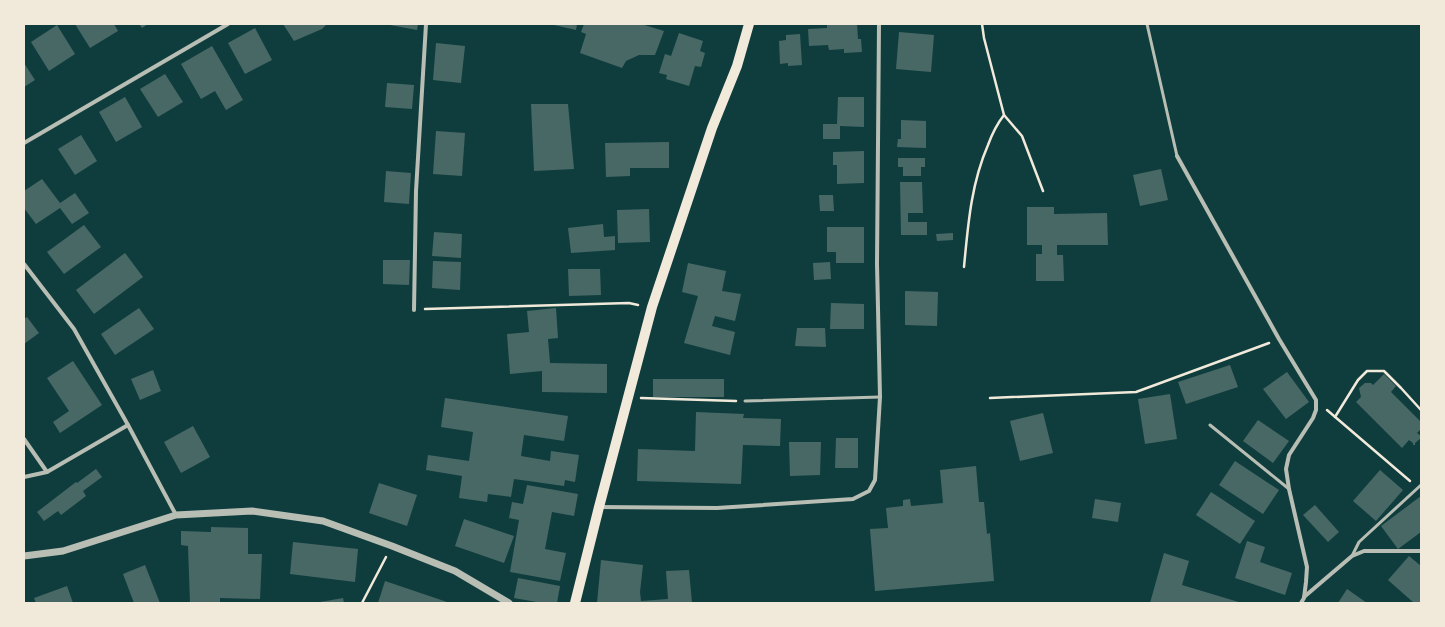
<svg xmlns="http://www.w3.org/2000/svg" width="1445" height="627" viewBox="0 0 1445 627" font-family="'Libre Baskerville',serif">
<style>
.building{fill:#486865}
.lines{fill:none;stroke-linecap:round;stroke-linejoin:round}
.path{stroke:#f1e9da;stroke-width:2.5}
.service{stroke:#b8beb3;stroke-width:3}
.minor{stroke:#b8beb3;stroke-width:4}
.tertiary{stroke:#b8beb3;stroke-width:7}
.primary{stroke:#f1e9da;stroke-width:10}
</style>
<rect width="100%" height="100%" fill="#0f3d3e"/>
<!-- building -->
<g class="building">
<polygon points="75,24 114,24 118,31 90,48"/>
<polygon points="139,24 148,24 142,28"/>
<polygon points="283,24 327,24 322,29 294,41"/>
<polygon points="390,24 418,24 417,30 390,25"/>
<polygon points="550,24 577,24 576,30"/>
<polygon points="584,24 641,24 664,31 655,55 639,55 626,61 622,68 580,53 586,34 581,32"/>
<polygon points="857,24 858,39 861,39 862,52 844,53 844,49 829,50 828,45 809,46 808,29 827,28 827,25"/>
<polygon points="57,25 75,54 49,71 31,42"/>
<polygon points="255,28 272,60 245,74 228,43"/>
<polygon points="899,32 934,35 931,72 896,69"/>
<polygon points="679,33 703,41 700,51 705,53 701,67 695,66 689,86 666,79 667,75 659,73 665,54 671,56"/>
<polygon points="800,34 802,65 788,66 788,63 780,64 779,41 786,40 786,35"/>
<polygon points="436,43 465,46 461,83 433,80"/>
<polygon points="212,46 243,100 226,110 215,91 201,99 181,64"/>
<polygon points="24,63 35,80 24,87"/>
<polygon points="165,74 183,102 158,117 140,89"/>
<polygon points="387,83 414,85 412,109 385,107"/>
<polygon points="125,97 142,127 116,142 99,112"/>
<polygon points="838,97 864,97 864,127 840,126 840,139 823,139 823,124 837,124"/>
<polygon points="531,104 568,104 574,169 534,171"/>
<polygon points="901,120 926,121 926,148 897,147 898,139 901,139"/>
<polygon points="436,131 465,133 462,176 433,174"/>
<polygon points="81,135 97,161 75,175 58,149"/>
<polygon points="669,142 669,168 630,168 630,176 606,177 605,143"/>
<polygon points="864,151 864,183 837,184 837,165 833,165 833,152"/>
<polygon points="898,158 925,158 925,167 921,167 921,176 903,176 903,167 898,167"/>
<polygon points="1161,169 1168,200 1140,206 1133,175"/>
<polygon points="386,171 411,173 409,204 384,202"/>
<polygon points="42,179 60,203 75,193 89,213 72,224 60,208 36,224 24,208 24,191"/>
<polygon points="900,182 922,182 923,213 908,213 908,222 927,222 927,235 901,235"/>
<polygon points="819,195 833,195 834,211 820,211"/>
<polygon points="1027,207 1054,207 1054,214 1107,213 1108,245 1057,245 1057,255 1063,255 1064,281 1036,281 1036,254 1042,254 1042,245 1027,245"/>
<polygon points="649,209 650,242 618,243 617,210"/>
<polygon points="603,224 604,237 615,236 615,250 571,253 568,228"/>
<polygon points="84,225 101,247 64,274 47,252"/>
<polygon points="827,227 864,227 864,263 836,263 836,252 827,252"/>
<polygon points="434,232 462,234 461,258 432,256"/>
<polygon points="953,233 953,240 937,241 936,234"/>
<polygon points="125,253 143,277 94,314 76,290"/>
<polygon points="383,260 410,260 409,285 383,284"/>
<polygon points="433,261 461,262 460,290 432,288"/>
<polygon points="830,262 831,279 814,280 813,263"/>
<polygon points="688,263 726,271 722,291 741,294 735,321 715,316 712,326 735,332 730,355 684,343 698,296 682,292"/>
<polygon points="568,269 600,269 601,295 569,296"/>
<polygon points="905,291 938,292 937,326 905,325"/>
<polygon points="831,303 864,304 864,329 830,329"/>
<polygon points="139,308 154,329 115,355 101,334"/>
<polygon points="556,308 558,338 548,339 550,363 607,364 607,393 542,392 542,371 510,374 507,334 529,332 527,311"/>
<polygon points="27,317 39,333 24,344 24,319"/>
<polygon points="797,328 825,328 826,347 795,346"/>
<polygon points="73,361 102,405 60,433 53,422 69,411 47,378"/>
<polygon points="1230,365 1238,387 1186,404 1178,382"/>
<polygon points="153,370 161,391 140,400 131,379"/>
<polygon points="1287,372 1309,402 1286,419 1263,389"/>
<polygon points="1384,374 1396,386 1391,392 1421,422 1421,429 1417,433 1421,436 1421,438 1415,443 1415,445 1413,445 1413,443 1409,440 1402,448 1356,402 1361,397 1359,388 1365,383 1371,383 1373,385"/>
<rect x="653" y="379" width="71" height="18"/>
<polygon points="1170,394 1177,439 1145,444 1138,399"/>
<polygon points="445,398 568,416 564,441 524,435 521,456 550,461 551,451 579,455 575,482 565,480 564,486 514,479 511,497 488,494 487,502 459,498 462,476 426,470 428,455 469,461 473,432 441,427"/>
<polygon points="696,412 744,414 743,418 781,419 780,446 743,445 741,484 637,481 638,449 695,451"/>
<polygon points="1043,413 1053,453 1020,461 1010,421"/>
<polygon points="1258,420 1289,441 1273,463 1243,441"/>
<polygon points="193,426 210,457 181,473 164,442"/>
<polygon points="836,438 858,438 858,468 835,468"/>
<polygon points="789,442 821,442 820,475 790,476"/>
<polygon points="1235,461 1279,490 1263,514 1219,485"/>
<polygon points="976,466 979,502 984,502 987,534 990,533 994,581 875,591 870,529 888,528 886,508 903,506 903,500 910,499 911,506 943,503 940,470"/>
<polygon points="96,469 102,477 83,491 86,496 61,515 58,511 44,521 37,512 76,482 77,483"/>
<polygon points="1380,470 1403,490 1376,521 1353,501"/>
<polygon points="379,483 417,495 407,526 369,513"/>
<polygon points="527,485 578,494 574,516 552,512 545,549 566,553 560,581 510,572 519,520 509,518 512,502 523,504"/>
<polygon points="1211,492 1255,521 1240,544 1196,515"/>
<polygon points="1421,496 1421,532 1398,549 1381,526"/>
<polygon points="1095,499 1121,503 1118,522 1092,518"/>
<polygon points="1315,505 1339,532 1328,542 1303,515"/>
<polygon points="464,519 514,536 504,563 455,546"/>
<polygon points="211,527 248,528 248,554 262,554 260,599 220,598 220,603 190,603 188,546 181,545 181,531 211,532"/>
<polygon points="1247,541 1265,547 1260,562 1292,573 1285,595 1235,578"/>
<polygon points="293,542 358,549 355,582 290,574"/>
<polygon points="1164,553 1189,561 1182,585 1242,603 1150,603"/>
<polygon points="1409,556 1421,566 1421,603 1414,603 1388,580"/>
<polygon points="601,560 643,565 640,592 641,601 668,599 666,571 689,570 692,603 597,603"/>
<polygon points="145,565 160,603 134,603 123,574"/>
<polygon points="518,578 560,586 557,603 542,603 514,598"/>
<polygon points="385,581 450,603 378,603"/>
<polygon points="67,586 73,603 36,603 34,598"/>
<polygon points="1347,589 1367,603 1338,603"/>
<polygon points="343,598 344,603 320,603 320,602"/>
</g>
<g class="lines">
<!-- path -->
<g class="path">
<polyline points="1004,115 1022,136 1043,191"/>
<path d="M964,267C968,225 971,184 988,145C992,134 997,124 1004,115L984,38L982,24"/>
<polyline points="425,309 629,303 638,305"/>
<polyline points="641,398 736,401"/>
<polyline points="990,398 1136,392 1269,343"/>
<polyline points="1327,410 1410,481"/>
<polyline points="1335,417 1358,380 1367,371 1384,371 1401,388 1421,410"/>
<polyline points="362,603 386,557"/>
</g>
<!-- service -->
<g class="service">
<polyline points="1147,24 1177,156"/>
<polyline points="745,401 880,397"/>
<polyline points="1210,425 1289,489"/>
<polyline points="1352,556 1359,542 1421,485"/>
</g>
<!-- minor -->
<g class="minor">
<polyline points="24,143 228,24"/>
<polyline points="1177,156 1279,339 1316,400 1316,410 1313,418 1289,455 1286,469 1289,489 1307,567 1306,582 1304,598 1301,603"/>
<polyline points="24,264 74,329 128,425 176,515"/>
<polyline points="414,310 416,191 426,24"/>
<polyline points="24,439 47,472"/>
<polyline points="24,477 47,472 128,425"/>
<polyline points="599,507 717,508 853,499 869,491 875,480 880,397 877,264 879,24"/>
<polyline points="1304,597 1352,556 1364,551 1421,551"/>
</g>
<!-- tertiary -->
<polyline class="tertiary" points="24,556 63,551 176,515 252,511 323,521 392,546 455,571 509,603"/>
<!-- primary -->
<polyline class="primary" points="575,603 599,507 652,307 712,128 737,66 749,24"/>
</g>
<!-- border -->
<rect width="1445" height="627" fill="none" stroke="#f1e9da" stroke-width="50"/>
</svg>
